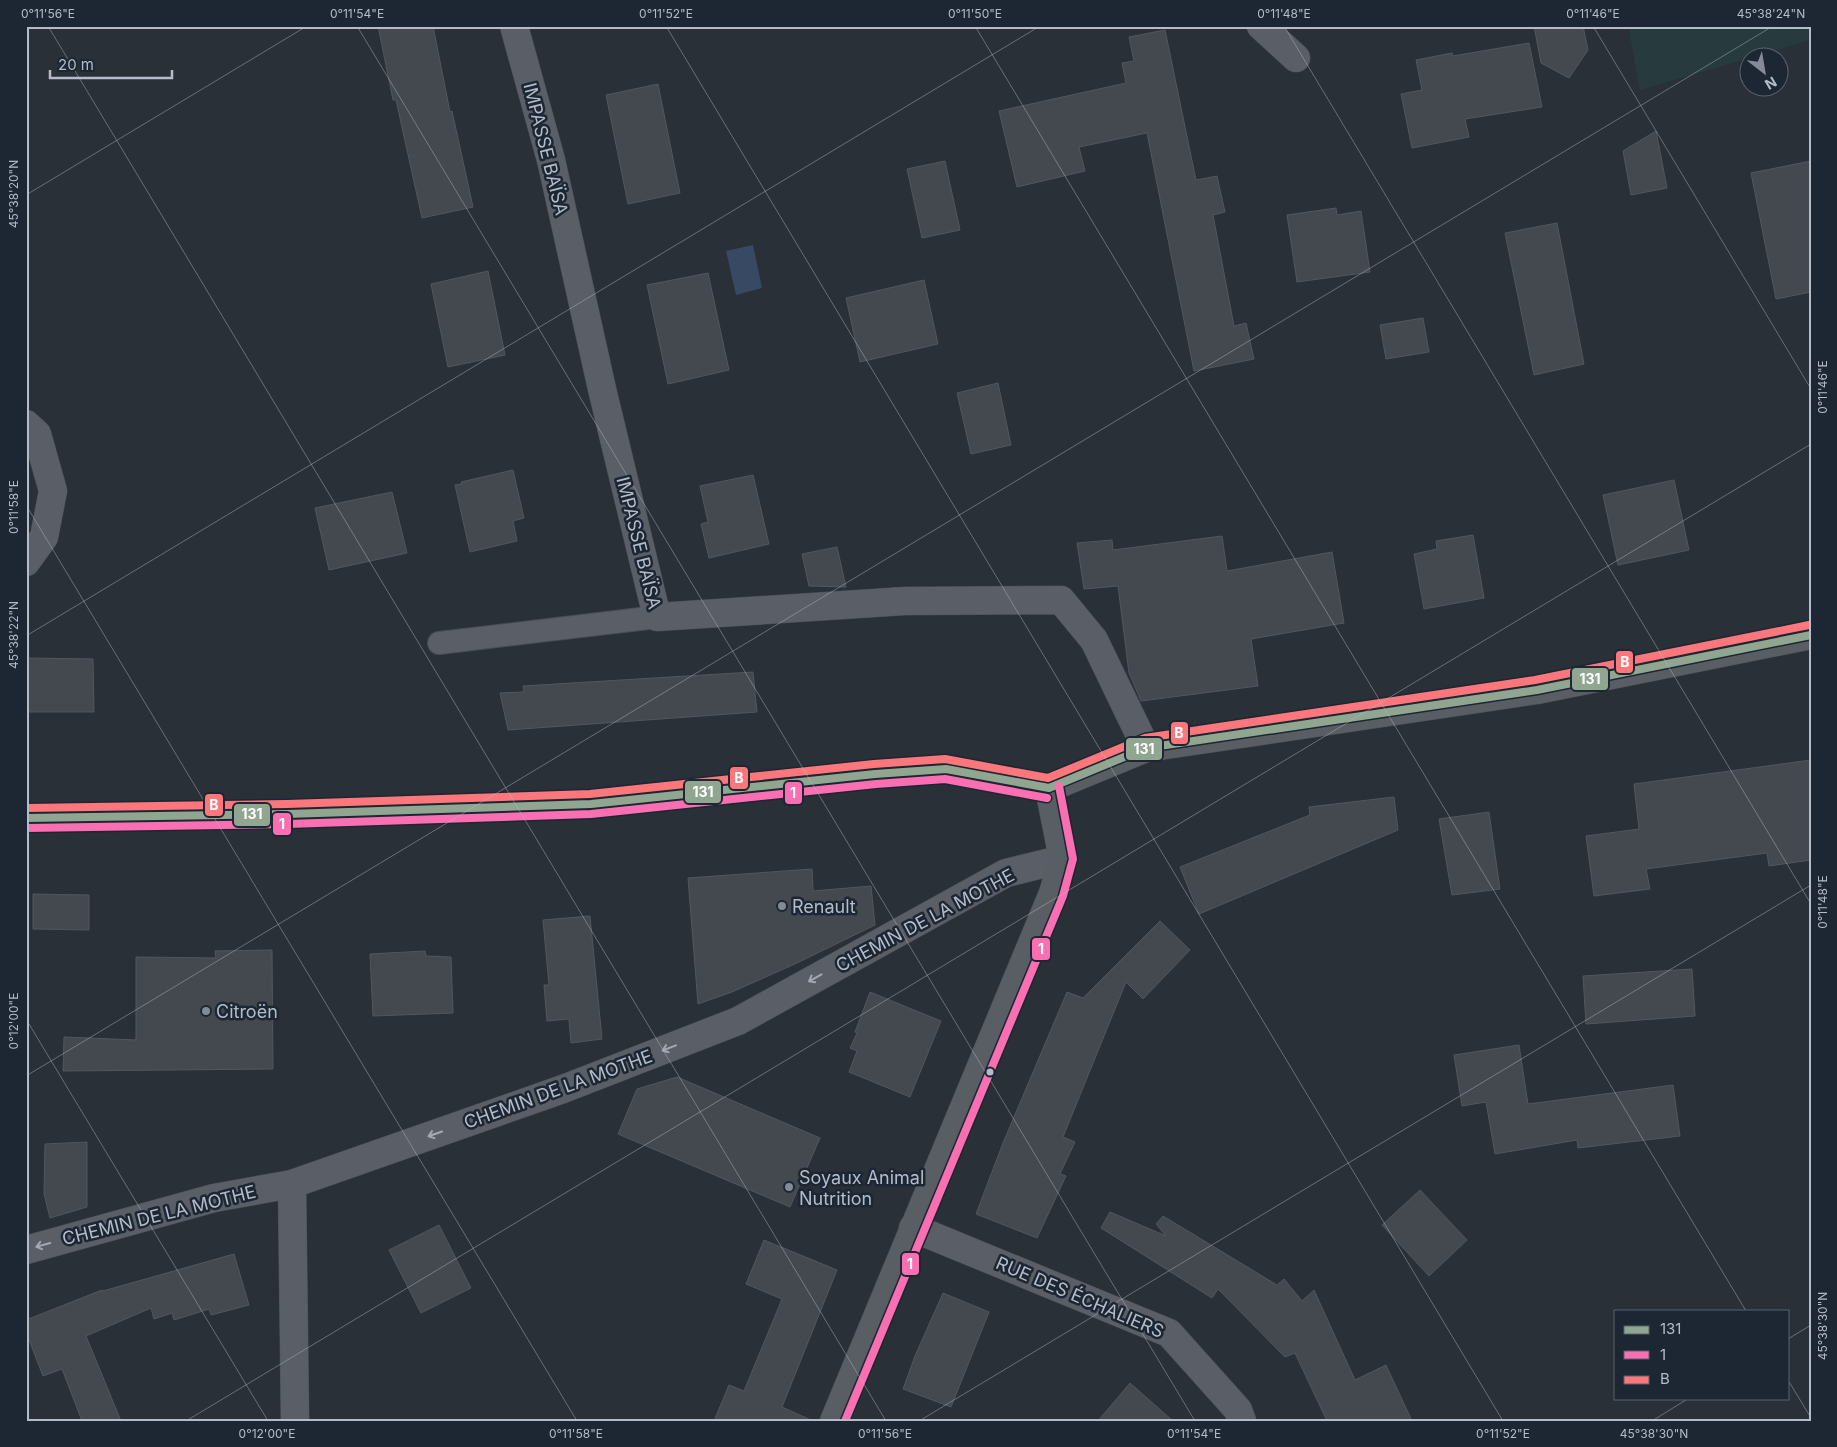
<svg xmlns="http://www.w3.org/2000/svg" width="1837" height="1447" viewBox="0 0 1837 1447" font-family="Inter,sans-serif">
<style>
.green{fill:#273a3e}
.water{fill:#384963}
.building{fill:#444950;stroke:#52575f}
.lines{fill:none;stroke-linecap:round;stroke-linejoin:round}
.lane-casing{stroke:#484c53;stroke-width:24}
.street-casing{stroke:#484c53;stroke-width:29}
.secondary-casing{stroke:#484c53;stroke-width:29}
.lane{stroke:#5a5e66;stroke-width:22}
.street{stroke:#5a5e66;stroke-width:28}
.secondary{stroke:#595d64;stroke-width:28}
.bus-1-casing{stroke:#1d2633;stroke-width:11}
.bus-2-casing{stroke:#1d2633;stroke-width:11}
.bus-3-casing{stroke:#1d2633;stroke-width:11}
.bus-1{stroke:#90a690;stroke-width:8}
.bus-2{stroke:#f96fb2;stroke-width:8}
.bus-3{stroke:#fb777b;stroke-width:8}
.oneway{stroke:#a2a9b5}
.ticks{fill:none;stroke:#b4bcc9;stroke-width:1;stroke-opacity:0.45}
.poi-dot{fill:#848b96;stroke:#1d2633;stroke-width:2}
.bus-dot{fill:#b4bcc9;stroke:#1d2633;stroke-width:2}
.labels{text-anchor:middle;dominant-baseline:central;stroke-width:5;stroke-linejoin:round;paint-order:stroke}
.street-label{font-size:18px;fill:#b4bcc9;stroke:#1d2633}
.poi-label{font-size:18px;fill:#b4bcc9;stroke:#1d2633;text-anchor:start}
.line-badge{stroke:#1d2633;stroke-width:2}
.badge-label{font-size:14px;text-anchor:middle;font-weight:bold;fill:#fff}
.neatline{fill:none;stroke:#b4bcc9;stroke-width:2}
.ticks-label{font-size:12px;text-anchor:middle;fill:#b4bcc9}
</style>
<rect width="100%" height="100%" fill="#2a3038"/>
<!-- green -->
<polygon class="green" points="1628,26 1811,26 1811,40 1640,90"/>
<!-- water -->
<polygon class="water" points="753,245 762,288 736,295 726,251"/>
<!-- building -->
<g class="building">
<polygon points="378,26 433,26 450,112 452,111 473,207 422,218 396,100 393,100"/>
<polygon points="1534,26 1583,26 1588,50 1569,78 1541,63"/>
<polygon points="1165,30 1196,180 1217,176 1225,212 1213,215 1234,326 1246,323 1254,359 1194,371 1147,133 1079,147 1085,171 1017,187 999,111 1126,83 1122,63 1134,61 1129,37"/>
<polygon points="1529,43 1542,107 1465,119 1469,137 1412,148 1401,94 1422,90 1416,60 1452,53 1453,56"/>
<polygon points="658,84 680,193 628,204 606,95"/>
<polygon points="1656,131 1667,188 1631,195 1623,151"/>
<polygon points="945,161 960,230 922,238 907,169"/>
<polygon points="1811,161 1811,292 1776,299 1751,173"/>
<polygon points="1336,208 1337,215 1361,211 1370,272 1297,282 1287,215"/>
<polygon points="1557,223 1584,364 1534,375 1505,233"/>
<polygon points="488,271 505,355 448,367 431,284"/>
<polygon points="708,273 729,370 668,384 647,285"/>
<polygon points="924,280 938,344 860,362 846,298"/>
<polygon points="1423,318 1429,352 1386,359 1380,325"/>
<polygon points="998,383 1011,445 971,454 957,393"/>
<polygon points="513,470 524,518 513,521 517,541 470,552 455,485 462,484 461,482"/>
<polygon points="753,475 769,544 709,558 701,524 708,522 700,486"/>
<polygon points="1674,480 1689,550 1618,565 1603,495"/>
<polygon points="392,492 407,553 329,570 315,508"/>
<polygon points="1473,535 1484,598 1424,609 1414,554 1437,549 1436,541"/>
<polygon points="1222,536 1227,571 1332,552 1344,623 1251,639 1258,686 1141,701 1129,673 1118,586 1084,589 1077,543 1112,540 1113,550"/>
<polygon points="837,547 846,587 809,586 802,554"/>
<polygon points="26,658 93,659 94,712 26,712"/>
<polygon points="753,672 757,712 508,730 500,693 524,692 523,686"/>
<polygon points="1811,760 1811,860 1769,866 1767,853 1646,869 1650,889 1594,896 1586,836 1639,829 1634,784"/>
<polygon points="1394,797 1398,830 1199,914 1180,867 1310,815 1309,807"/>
<polygon points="1489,812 1500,889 1452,895 1439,819"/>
<polygon points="812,869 813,891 871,886 875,925 797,963 732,992 698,1004 688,878"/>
<polygon points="33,894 89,895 89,930 33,929"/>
<polygon points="590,916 602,1039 571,1043 569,1019 547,1021 544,985 549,985 543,920"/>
<polygon points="1160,921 1190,950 1143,999 1126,982 1063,1137 1075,1142 1060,1174 1066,1176 1037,1238 976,1214 1003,1143 1067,992 1083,998"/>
<polygon points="272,950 273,1069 63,1071 64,1037 136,1040 136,957 216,958 215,951"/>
<polygon points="425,951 426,956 451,957 453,1013 373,1016 370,954"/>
<polygon points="1692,969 1695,1016 1586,1024 1583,976"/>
<polygon points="870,992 941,1021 910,1097 849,1072 857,1051 850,1048 857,1033 855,1032"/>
<polygon points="1519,1045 1528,1104 1673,1085 1680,1136 1578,1148 1577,1140 1495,1154 1486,1102 1462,1106 1454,1055"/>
<polygon points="677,1077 820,1138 790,1207 618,1134 637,1089"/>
<polygon points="87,1142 87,1207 50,1218 44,1194 45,1144"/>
<polygon points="1420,1190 1467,1240 1429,1276 1382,1225"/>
<polygon points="1110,1212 1166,1236 1156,1224 1163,1216 1277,1285 1284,1279 1302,1301 1314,1290 1355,1380 1386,1365 1412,1421 1327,1421 1295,1353 1285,1357 1218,1289 1212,1298 1101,1228"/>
<polygon points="439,1225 471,1288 421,1313 389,1250"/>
<polygon points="764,1240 837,1270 782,1407 813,1421 714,1421 729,1385 744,1391 782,1299 746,1284"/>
<polygon points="234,1254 249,1305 211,1315 209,1309 174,1320 172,1313 154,1319 151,1308 86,1336 121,1421 82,1421 62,1369 43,1376 26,1332 26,1320 102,1290 103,1291"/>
<polygon points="943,1293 989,1312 951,1407 903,1389 915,1356"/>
<polygon points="1130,1383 1173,1421 1098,1421"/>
</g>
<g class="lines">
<!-- lane casing -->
<g class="lane-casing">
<polyline id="lane" points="439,643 657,617"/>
</g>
<!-- street casing -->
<g class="street-casing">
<g id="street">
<polyline points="514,26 551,160 602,389 657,617 905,601 1061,600 1094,640 1146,748"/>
<polyline points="1261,26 1296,58"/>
<polyline points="26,424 37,434 53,491 44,537 26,562"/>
<polyline points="292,1184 295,1421"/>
<polyline points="913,1228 1169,1333 1238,1410 1242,1421"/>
<polyline points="26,1250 214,1198 292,1184 563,1089 738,1021 1006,873 1063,859"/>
</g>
</g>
<!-- secondary casing -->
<g class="secondary-casing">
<g id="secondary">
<polyline points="26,818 287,814 591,804 875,774 946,769 1049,788 1146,748 1537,690 1811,635"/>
<polyline points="834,1421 1053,893 1063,859 1049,788"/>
</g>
</g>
<!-- lane -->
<use href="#lane" class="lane"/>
<!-- street -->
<use href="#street" class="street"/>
<!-- secondary -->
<use href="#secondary" class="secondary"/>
<!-- bus-1 casing -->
<g class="bus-1-casing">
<polyline id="bus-1" points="26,818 287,814 591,804 875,774 946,769 1049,788 1146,748 1537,690 1811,635"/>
</g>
<!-- bus-2 casing -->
<g class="bus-2-casing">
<g id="bus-2">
<polyline points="26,828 287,824 591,814 876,784 945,779 1047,798"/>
<polyline points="845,1421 1063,896 1073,859 1059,786"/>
</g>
</g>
<!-- bus-3 casing -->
<g class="bus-3-casing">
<polyline id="bus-3" points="26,808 287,804 590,794 874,764 945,759 1048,778 1145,738 1535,680 1809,625"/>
</g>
<!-- bus-1 -->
<use href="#bus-1" class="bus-1"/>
<!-- bus-2 -->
<use href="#bus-2" class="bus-2"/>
<!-- bus-3 -->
<use href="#bus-3" class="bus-3"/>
</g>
<!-- one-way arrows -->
<defs><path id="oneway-shaft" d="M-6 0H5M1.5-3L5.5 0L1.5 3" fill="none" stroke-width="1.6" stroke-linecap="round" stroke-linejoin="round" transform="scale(1.25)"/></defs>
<g class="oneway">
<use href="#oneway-shaft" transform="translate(815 978) rotate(151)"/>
<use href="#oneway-shaft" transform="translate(669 1048) rotate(159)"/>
<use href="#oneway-shaft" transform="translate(435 1134) rotate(161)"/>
<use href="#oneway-shaft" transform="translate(43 1245) rotate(165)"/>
</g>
<!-- ticks -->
<path class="ticks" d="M48,26L886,1421M357,26L1195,1421M666,26L1503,1421M975,26L1746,1311M1284,26L1811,904M1593,26L1811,389M26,195L307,26M26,505L577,1421M26,636L1040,26M26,1019L268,1421M26,1076L1773,26M1788,1339L1811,1325M1788,1380L1811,1418M186,1421L1811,444M919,1421L1811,885M1652,1421L1689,1398"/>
<!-- markers -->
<g class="poi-dot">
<circle cx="782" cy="906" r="5"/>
<circle cx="206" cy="1011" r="5"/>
<circle cx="789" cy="1187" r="5"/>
</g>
<circle class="bus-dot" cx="990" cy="1072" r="4.5"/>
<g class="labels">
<!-- street labels -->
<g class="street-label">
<text transform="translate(546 149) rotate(76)">IMPASSE BAÏSA</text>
<text transform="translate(639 543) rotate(76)">IMPASSE BAÏSA</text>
<text transform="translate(925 920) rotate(-28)">CHEMIN DE LA MOTHE</text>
<text transform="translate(558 1089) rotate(-20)">CHEMIN DE LA MOTHE</text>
<text transform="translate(159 1215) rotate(-14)">CHEMIN DE LA MOTHE</text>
<text transform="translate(1080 1297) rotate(23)">RUE DES ÉCHALIERS</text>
</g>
<!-- poi labels -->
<g class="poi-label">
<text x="792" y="906">Renault</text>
<text x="216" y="1011">Citroën</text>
<text x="799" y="1177">Soyaux Animal<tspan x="799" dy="21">Nutrition</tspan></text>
</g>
</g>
<g class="line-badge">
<rect x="1615" y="650" width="19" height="24" rx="5" fill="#fb777b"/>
<rect x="1571" y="667" width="38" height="24" rx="5" fill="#90a690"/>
<rect x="1170" y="721" width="19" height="24" rx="5" fill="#fb777b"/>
<rect x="1125" y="737" width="38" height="24" rx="5" fill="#90a690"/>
<rect x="729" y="766" width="20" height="24" rx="5" fill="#fb777b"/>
<rect x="684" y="780" width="38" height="24" rx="5" fill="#90a690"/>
<rect x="784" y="781" width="19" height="24" rx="5" fill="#f96fb2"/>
<rect x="204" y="793" width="20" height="24" rx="5" fill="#fb777b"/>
<rect x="233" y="803" width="38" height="24" rx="5" fill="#90a690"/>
<rect x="272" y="812" width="20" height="24" rx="5" fill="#f96fb2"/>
<rect x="1031" y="937" width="20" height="24" rx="5" fill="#f96fb2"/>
<rect x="901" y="1252" width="19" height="24" rx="5" fill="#f96fb2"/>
</g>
<g class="badge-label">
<text x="1625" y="667">B</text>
<text x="1590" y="684">131</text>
<text x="1179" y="738">B</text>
<text x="1144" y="754">131</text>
<text x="739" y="783">B</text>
<text x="703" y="797">131</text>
<text x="793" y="798">1</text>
<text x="214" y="810">B</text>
<text x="252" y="819">131</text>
<text x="282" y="829">1</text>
<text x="1041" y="954">1</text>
<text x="910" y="1269">1</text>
</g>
<!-- border -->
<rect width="1837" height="1447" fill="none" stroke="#1d2633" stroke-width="55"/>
<!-- legend -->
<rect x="1614" y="1310" width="175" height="90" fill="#1d2633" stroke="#59626f"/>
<rect x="1624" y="1326" width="25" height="8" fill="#90a690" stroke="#59626f"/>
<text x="1660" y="1334" font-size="15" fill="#b4bcc9">131</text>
<rect x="1624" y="1351" width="25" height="8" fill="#f96fb2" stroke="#59626f"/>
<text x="1660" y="1360" font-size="15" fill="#b4bcc9">1</text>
<rect x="1624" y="1376" width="25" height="8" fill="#fb777b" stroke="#59626f"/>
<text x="1660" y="1384" font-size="15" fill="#b4bcc9">B</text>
<!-- north arrow -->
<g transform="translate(1764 72) rotate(149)"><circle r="24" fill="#1d2633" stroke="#59626f"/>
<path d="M0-4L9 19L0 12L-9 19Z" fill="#848b96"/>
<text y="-8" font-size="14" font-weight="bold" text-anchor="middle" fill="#b4bcc9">N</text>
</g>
<!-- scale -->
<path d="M50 70v8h122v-8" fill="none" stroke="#b4bcc9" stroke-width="2.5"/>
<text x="58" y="70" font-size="15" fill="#b4bcc9" stroke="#1d2633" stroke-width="4" paint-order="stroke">20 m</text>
<rect x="28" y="28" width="1782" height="1392" class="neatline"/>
<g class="ticks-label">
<text x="48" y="18">0°11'56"E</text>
<text x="357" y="18">0°11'54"E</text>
<text x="666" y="18">0°11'52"E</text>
<text x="975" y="18">0°11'50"E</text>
<text x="1284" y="18">0°11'48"E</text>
<text x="1593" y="18">0°11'46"E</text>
<text x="1771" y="18">45°38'24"N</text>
<text transform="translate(14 194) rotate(-90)" y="4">45°38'20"N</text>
<text transform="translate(1823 387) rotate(-90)" y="4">0°11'46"E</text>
<text transform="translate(14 507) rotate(-90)" y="4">0°11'58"E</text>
<text transform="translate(14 635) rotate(-90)" y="4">45°38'22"N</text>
<text transform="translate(1823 902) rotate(-90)" y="4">0°11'48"E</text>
<text transform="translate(14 1021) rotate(-90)" y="4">0°12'00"E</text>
<text transform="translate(1823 1326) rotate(-90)" y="4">45°38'30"N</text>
<text x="267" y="1438">0°12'00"E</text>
<text x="576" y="1438">0°11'58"E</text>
<text x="885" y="1438">0°11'56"E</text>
<text x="1194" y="1438">0°11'54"E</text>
<text x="1503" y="1438">0°11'52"E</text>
<text x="1654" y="1438">45°38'30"N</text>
</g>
</svg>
